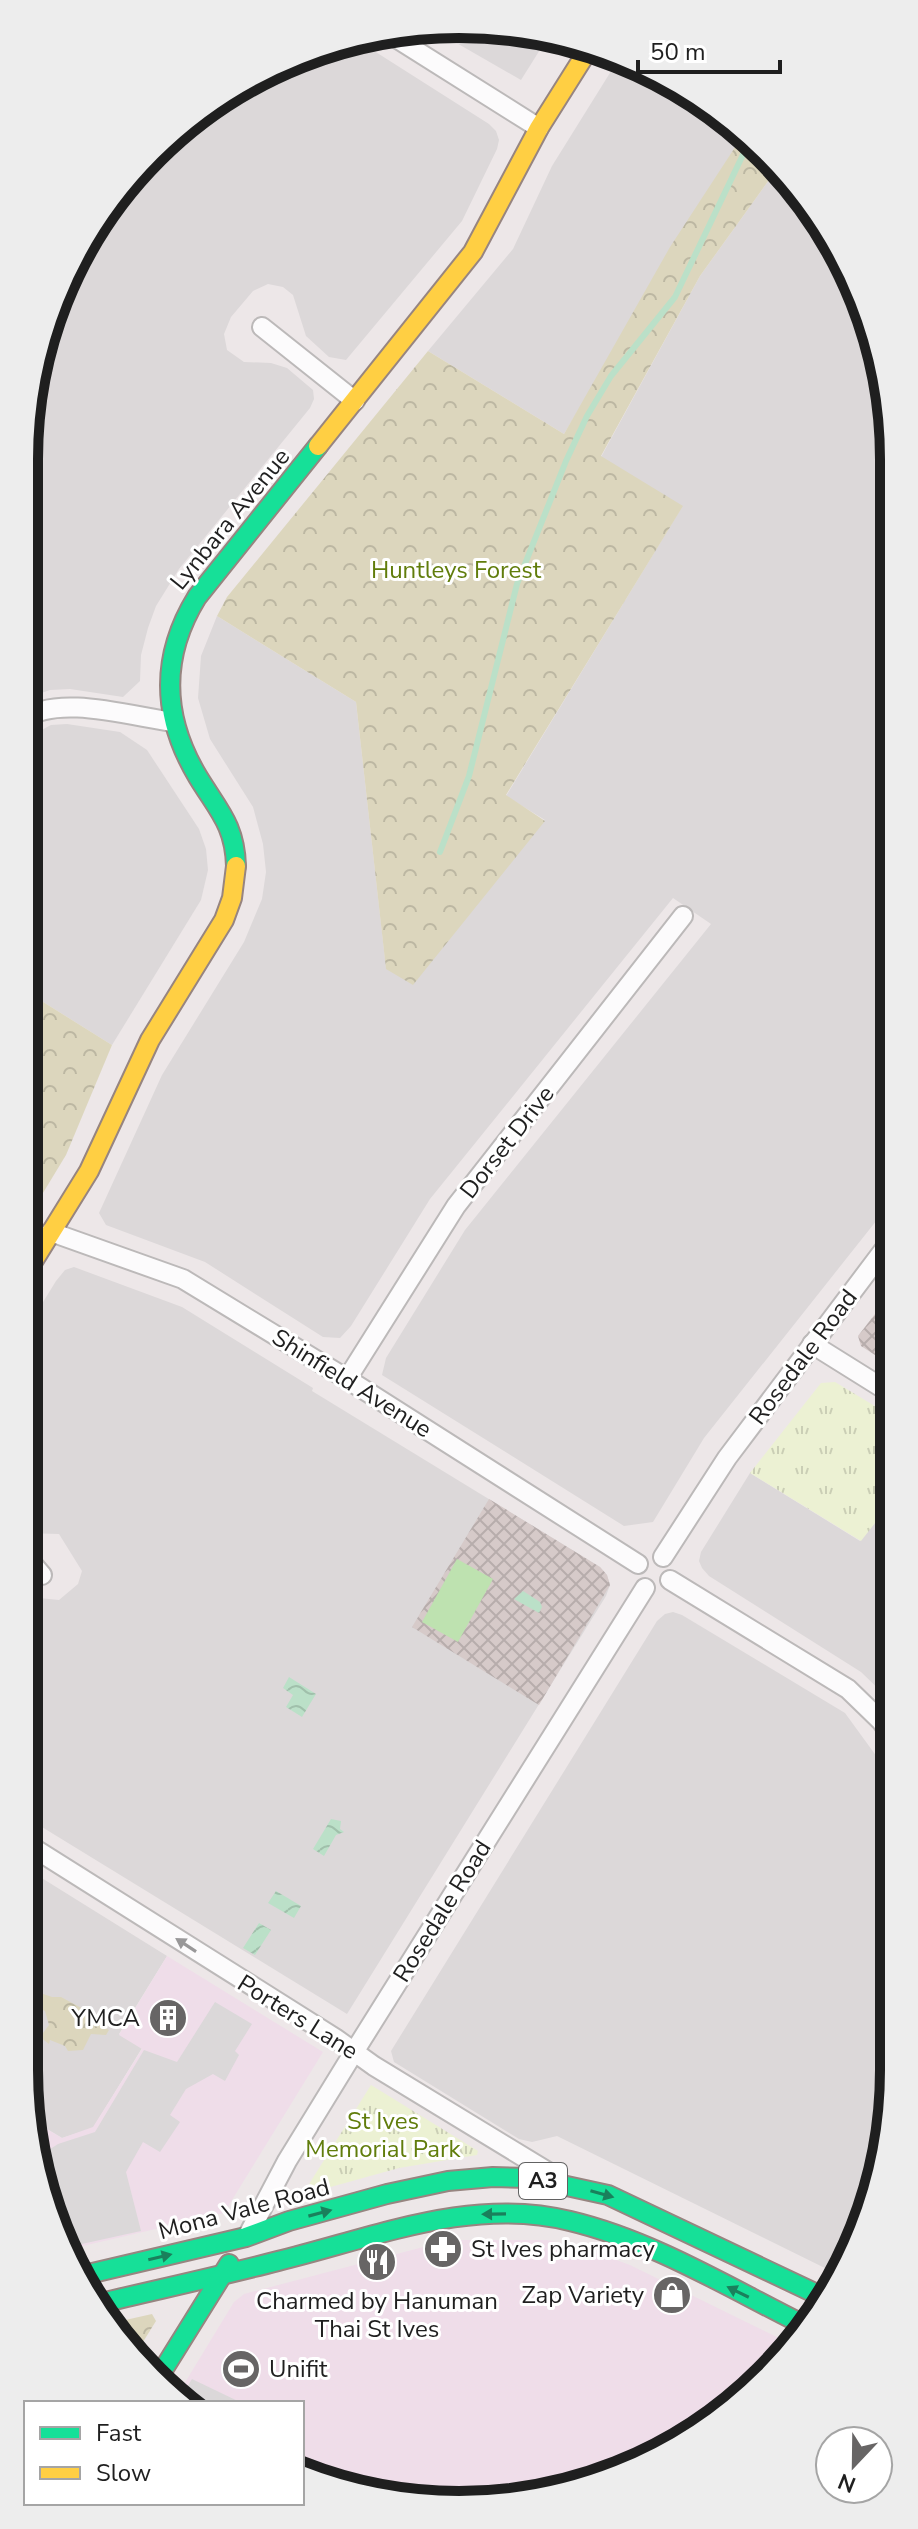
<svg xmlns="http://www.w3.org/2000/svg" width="918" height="2529" viewBox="0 0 918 2529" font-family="'Nunito Sans',sans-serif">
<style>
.residential{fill:#dcd8d9}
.commercial{fill:#efdde9}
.construction{fill:url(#construction-cross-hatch)}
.forest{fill:url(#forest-crowns)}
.park{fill:url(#park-tufts)}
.pitch{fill:#bee2b0}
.parking{fill:#dbd8d9}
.water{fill:url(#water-waves)}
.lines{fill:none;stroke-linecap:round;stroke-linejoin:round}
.stream{stroke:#bbe0c8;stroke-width:6}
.street-casing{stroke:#bcb9b9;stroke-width:22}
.fast-casing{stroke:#978580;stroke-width:22}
.slow-casing{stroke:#978580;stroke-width:22}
.street{stroke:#fcfbfc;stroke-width:18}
.fast{stroke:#16e098;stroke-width:18}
.slow{stroke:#ffcf43;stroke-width:18}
.oneway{fill:#999899}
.oneway2{fill:#1a805c}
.labels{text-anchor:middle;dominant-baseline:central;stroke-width:6;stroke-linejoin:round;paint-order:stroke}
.shield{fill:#fff;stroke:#626262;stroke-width:2}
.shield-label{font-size:22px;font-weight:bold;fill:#1f1f1f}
.street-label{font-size:24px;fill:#1f1f1f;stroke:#fff}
.park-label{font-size:24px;fill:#617d0c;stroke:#fff}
.poi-label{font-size:24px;fill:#1f1f1f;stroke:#fff;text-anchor:end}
.rim{fill:none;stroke:#1f1f1f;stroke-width:10}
</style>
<defs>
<pattern id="construction-cross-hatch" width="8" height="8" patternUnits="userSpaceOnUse" patternTransform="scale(2)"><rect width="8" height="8" fill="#d6cac9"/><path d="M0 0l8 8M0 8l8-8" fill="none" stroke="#b7adac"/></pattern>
<pattern id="forest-crowns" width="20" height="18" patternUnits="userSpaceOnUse" patternTransform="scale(2)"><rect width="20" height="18" fill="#dcd6bd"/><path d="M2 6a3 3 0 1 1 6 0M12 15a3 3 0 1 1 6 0" fill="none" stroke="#bcb7a2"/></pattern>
<pattern id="park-tufts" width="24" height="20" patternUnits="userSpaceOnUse" patternTransform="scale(2)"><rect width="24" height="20" fill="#ecf1d3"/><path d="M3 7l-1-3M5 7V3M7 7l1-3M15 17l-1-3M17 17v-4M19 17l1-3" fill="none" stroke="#caceb5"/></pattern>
<pattern id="water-waves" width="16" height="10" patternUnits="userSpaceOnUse" patternTransform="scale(2)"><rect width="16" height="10" fill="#bbe0c8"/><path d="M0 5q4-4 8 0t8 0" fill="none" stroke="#a0c0ab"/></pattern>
</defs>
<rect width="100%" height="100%" fill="#ede7e8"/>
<!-- residential -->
<g class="residential">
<polygon points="434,30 548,37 521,80"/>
<polygon points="360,42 489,124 496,131 499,140 497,149 462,221 346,360 329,357 306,336 293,295 283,287 268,284 253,291 231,317 224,334 227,350 244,362 271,363 287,368 313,390 314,399 310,408 179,569 156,606 148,628 141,655 140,681 123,697 70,689 50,690 24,699 24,459 39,346 114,194 242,82"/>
<polygon points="618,60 700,97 743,134 564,434 428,351 513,249 552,166"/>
<polygon points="779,166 786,172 849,267 890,402 892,1201 704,1438 653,1522 624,1526 382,1375 386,1358 465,1230 711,924 673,898 430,1199 351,1326 340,1338 323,1337 205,1262 106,1225 99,1213 162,1075 244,942 262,899 266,872 263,844 253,807 210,739 198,698 201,656 217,616 356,702 386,968 545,820 506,796 682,507 601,457 700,276"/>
<polygon points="67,724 120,732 147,750 199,829 206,849 208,870 201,900 112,1045 24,990 24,747 36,733 51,725"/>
<polygon points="74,1267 182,1307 313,1388 312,1391 600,1567 607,1575 610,1585 606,1596 347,2014 24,1816 24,1589 29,1597 59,1600 78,1584 82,1571 59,1534 24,1533 24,1333 56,1281 65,1270"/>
<polygon points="750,1473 860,1541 893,1500 893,1703 861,1672 709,1576 702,1568 699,1561 701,1552"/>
<polygon points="673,1612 682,1615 845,1713 893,1779 894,2070 879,2183 835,2273 557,2136 532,2142 519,2139 394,2062 391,2051 657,1621 665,1614"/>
<polygon points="24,1867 167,1956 119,2034 142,2048 93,2128 62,2138 32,2120 24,2070"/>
</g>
<!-- commercial -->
<g class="commercial">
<polygon points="167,1956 323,2052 224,2213 70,2249 47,2210 32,2120 62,2138 93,2127 142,2049 119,2035"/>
<polygon points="450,2240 547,2240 589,2250 630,2265 793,2345 700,2432 544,2497 402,2501 302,2467 302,2403 188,2403 178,2394 234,2302 244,2294"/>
</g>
<!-- construction -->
<g class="construction">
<polygon points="892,1292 892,1366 861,1346 858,1336"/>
<polygon points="489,1499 600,1567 607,1575 610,1585 539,1705 412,1627"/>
</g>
<!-- forest -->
<g class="forest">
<polygon points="743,135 779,166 700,276 601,456 683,506 506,795 545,821 413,985 386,969 356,702 217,616 227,597 428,351 564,434 670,247"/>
<polygon points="24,990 112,1045 66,1155 29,1216 24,1215"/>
<polygon points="26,1988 52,1997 61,1997 102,2019 100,2024 109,2030 106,2035 91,2034 83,2050 68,2051 65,2046 50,2040 49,2044 40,2037 49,2025 45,2011 24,2000"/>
<polygon points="152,2314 156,2321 133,2358 112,2323"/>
</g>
<!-- park -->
<g class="park">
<polygon points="835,1382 893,1417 893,1500 861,1541 750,1473 821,1383"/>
<polygon points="371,2085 478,2151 477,2155 399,2168 309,2193 306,2189"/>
</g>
<!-- pitch -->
<polygon class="pitch" points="457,1559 493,1579 458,1642 422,1622"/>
<!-- parking -->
<g class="parking">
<polygon points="215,2002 252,2024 235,2051 239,2055 225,2081 213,2074 186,2089 170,2115 180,2122 160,2152 143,2142 126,2172 141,2231 68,2247 47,2210 38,2157 58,2144 95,2132 144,2050 177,2062"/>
<polygon points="192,2379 242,2403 188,2403 181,2397"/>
</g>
<!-- water -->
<g class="water">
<polygon points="523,1591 540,1602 542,1607 539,1613 514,1599"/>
<polygon points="289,1677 316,1694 302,1717 286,1707 293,1695 283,1688"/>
<polygon points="331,1819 341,1821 340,1829 344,1832 336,1835 324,1856 313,1849"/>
<polygon points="276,1891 301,1906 294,1918 268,1903"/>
<polygon points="259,1923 271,1930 255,1955 243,1948"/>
</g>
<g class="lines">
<!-- stream -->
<polyline class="stream" points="440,852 469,776 517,584 566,461 587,416 611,376 675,297 750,140"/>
<!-- street casing -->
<g class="street-casing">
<g id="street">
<polyline points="388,33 539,128"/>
<polyline points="262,327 355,401"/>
<path d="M24,720C55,693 134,717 173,722"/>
<polyline points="51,1232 183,1279 347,1379 638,1564"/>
<polyline points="812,1344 892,1394"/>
<polyline points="347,1379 456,1206 683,916"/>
<polyline points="24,1554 42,1575"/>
<polyline points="663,1557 727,1458 892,1239"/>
<polyline points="670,1580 848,1689 881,1721 893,1738"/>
<polyline points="24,1842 335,2038 374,2066 553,2175"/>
<polyline points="248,2235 287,2161 354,2052 645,1588"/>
</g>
</g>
<!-- fast casing -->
<g class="fast-casing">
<g id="fast">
<path d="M236,866C235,825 218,810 198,777C162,717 160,657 197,597L318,446"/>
<polyline points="84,2275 246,2237 289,2221 387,2194 448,2181 493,2177 530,2178 608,2195 823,2297"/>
<path d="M101,2303C160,2289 220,2276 278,2261C373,2238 472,2196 570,2221C654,2241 731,2289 808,2327"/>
<polyline points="158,2378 229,2264"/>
</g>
</g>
<!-- slow casing -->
<g class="slow-casing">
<g id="slow">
<polyline points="318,446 473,252 539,128 590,47"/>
<polyline points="24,1276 89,1171 150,1040 224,920 232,898 236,866"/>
</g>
</g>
<!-- street -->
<use href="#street" class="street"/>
<!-- fast -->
<use href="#fast" class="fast"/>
<!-- slow -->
<use href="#slow" class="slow"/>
</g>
<!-- one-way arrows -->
<defs><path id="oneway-solid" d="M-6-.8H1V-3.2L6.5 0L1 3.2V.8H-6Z" transform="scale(2)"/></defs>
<use class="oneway" href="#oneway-solid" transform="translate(186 1945) rotate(-147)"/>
<g class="oneway2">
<use href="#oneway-solid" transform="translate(602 2194) rotate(16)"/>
<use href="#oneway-solid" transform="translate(320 2213) rotate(-15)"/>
<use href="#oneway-solid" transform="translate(494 2214) rotate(179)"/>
<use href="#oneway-solid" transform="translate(160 2257) rotate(-13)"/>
<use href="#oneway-solid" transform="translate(738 2292) rotate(-154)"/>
</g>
<!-- icons -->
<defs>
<g id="building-disc" transform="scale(2)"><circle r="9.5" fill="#676565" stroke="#fff"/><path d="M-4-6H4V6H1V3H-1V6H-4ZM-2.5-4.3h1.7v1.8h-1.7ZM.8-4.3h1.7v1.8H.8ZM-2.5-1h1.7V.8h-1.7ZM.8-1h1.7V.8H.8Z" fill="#fff"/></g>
<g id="pharmacy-disc" transform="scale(2)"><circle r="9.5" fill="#676565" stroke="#fff"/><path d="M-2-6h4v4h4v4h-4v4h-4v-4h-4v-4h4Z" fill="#fff"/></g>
<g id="restaurant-disc" transform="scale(2)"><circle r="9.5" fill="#676565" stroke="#fff"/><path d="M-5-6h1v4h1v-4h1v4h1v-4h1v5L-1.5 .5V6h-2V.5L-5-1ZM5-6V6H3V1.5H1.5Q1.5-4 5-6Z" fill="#fff"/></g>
<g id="shop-disc" transform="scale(2)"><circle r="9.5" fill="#676565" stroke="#fff"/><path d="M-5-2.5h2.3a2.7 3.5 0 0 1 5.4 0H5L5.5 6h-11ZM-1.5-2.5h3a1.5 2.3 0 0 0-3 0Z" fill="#fff"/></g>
<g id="stadium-disc" transform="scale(2)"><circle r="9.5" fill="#676565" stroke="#fff"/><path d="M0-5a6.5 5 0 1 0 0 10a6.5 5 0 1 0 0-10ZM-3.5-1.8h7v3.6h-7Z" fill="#fff"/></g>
</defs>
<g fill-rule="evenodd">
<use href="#building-disc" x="168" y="2018"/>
<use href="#pharmacy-disc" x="443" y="2249"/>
<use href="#restaurant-disc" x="377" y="2262"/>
<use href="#shop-disc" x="672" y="2295"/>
<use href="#stadium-disc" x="241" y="2369"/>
</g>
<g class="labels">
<!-- shield labels -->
<rect class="shield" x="519" y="2163" width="48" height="36" rx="6"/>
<g class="shield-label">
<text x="543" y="2181">A3</text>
</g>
<!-- street labels -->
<g class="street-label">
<text transform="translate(230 519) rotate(-51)">Lynbara Avenue</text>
<text transform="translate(507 1142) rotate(-52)">Dorset Drive</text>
<text transform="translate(803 1357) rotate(-53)">Rosedale Road</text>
<text transform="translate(352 1383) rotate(32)">Shinfield Avenue</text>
<text transform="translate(442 1911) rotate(-58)">Rosedale Road</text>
<text transform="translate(298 2017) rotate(32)">Porters Lane</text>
<text transform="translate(244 2209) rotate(-15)">Mona Vale Road</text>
</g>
<!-- park labels -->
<g class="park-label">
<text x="456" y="570">Huntleys Forest</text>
<text x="383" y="2121">St Ives<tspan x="383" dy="28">Memorial Park</tspan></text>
</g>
<!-- poi labels -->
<g class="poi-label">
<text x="140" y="2018">YMCA</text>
<text x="471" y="2249" text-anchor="start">St Ives pharmacy</text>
<text x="644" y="2295">Zap Variety</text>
<text x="377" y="2301" text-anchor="middle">Charmed by Hanuman<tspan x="377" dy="28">Thai St Ives</tspan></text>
<text x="269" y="2369" text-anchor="start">Unifit</text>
</g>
</g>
<!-- crop -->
<path d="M0 0H918V2529H0ZM459 38H459A421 421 0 0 1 880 459V2070A421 421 0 0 1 459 2491H459A421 421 0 0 1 38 2070V459A421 421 0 0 1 459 38Z" fill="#ededed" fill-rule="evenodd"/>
<path class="rim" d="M459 38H459A421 421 0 0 1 880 459V2070A421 421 0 0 1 459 2491H459A421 421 0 0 1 38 2070V459A421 421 0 0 1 459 38Z"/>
<!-- legend -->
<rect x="24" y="2401" width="280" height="104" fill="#ffffff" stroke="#a5a5a5" stroke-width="2"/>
<rect x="40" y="2427" width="40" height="12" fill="#16e098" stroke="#a5a5a5" stroke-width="2"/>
<text x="96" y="2441" font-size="24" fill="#1f1f1f">Fast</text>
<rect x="40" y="2467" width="40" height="12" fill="#ffcf43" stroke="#a5a5a5" stroke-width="2"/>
<text x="96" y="2481" font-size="24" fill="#1f1f1f">Slow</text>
<!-- north arrow -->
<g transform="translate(854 2465) rotate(202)"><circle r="38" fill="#ffffff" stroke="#a5a5a5" stroke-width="2"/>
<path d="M0-6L14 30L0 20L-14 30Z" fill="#676565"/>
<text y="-12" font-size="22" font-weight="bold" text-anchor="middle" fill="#1f1f1f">N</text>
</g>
<!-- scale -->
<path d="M638 60v12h142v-12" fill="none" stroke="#1f1f1f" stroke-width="4"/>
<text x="650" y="60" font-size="24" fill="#1f1f1f" stroke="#ffffff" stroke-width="6" paint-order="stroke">50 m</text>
</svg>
